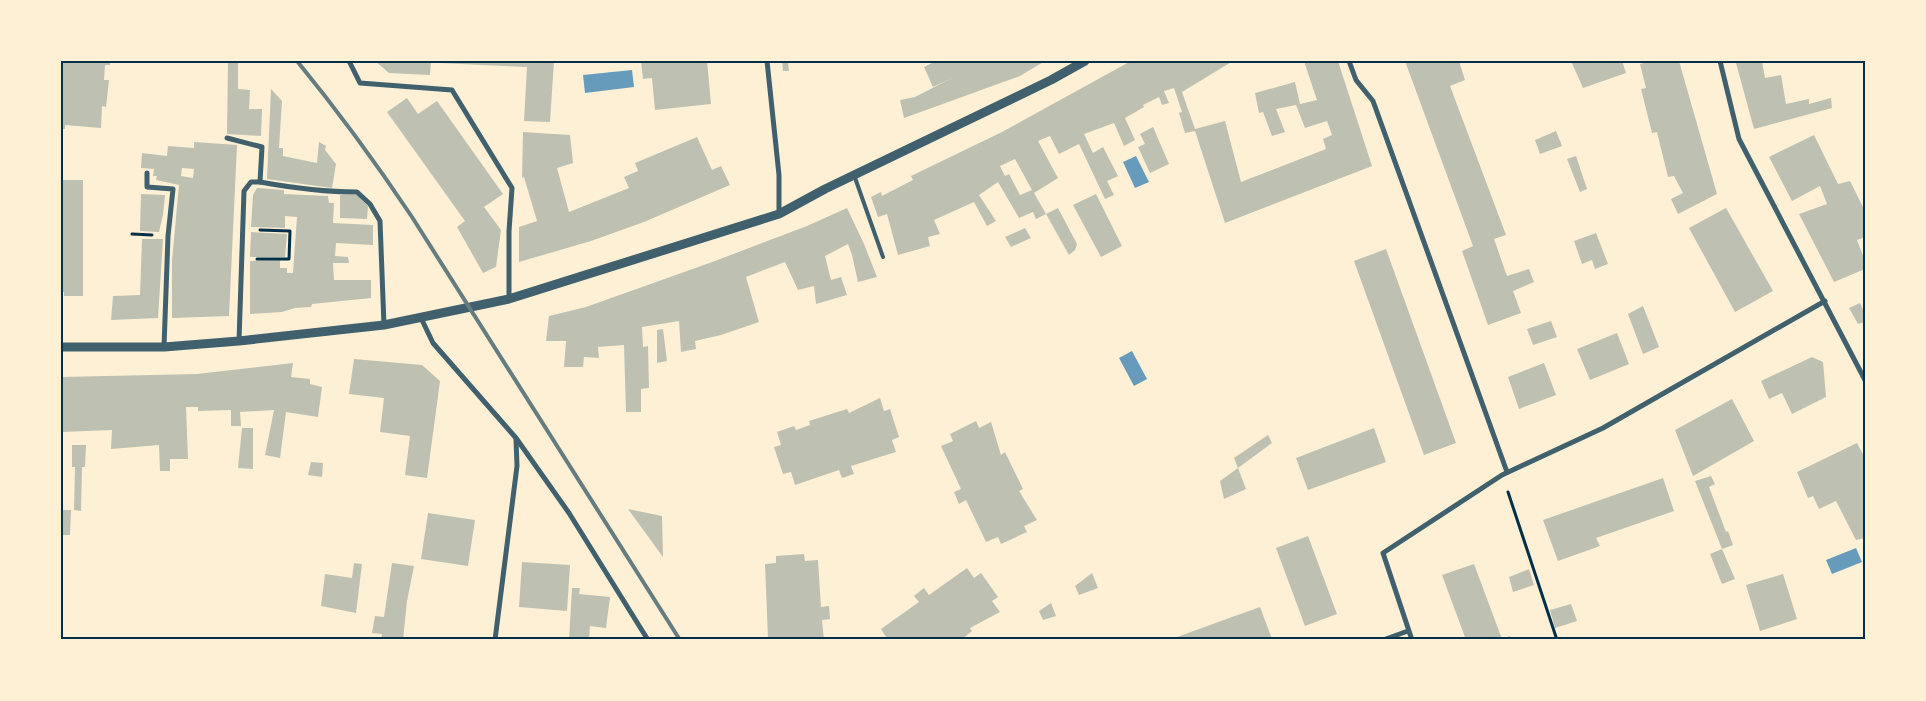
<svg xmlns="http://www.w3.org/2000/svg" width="1926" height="701" viewBox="0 0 1926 701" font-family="'Nunito Sans',sans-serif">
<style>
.water{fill:#669bbc}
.building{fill:#bec0b2;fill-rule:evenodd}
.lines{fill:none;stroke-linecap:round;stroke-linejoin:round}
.path{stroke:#003049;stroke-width:3}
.service{stroke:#3f606c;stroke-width:4}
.minor{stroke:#3f606c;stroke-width:5}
.tertiary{stroke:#3f606c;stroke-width:9}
.rail{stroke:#657d81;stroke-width:4}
.neatline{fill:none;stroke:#003049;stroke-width:2}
</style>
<rect width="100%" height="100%" fill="#fdf0d5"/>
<!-- water -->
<g class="water">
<polygon points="632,70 634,87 585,93 583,75"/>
<polygon points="1136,156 1149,182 1135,188 1123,162"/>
<polygon points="1132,351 1147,379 1134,386 1119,358"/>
<polygon points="1856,548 1862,562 1832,574 1826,560"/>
</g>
<!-- building -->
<g class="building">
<polygon points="61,61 110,61 110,65 105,65 104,80 109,80 106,107 102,106 101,128 65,125 65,129 61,129"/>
<polygon points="228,61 238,61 238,89 250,90 249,109 262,109 261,136 227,134"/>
<polygon points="375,61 431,61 430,75 389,73"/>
<polygon points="439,61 554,61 550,122 524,121 527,67 439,63"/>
<polygon points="641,61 707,61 711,104 655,110 652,78 643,79"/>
<polygon points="782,61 788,61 789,71 783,71"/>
<polygon points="936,61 986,61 987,63 990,61 1045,61 1020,76 904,118 900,100 915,97 954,77 933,87 924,67"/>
<path d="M1131,61H1233L1182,92L1195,129L1225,121L1241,182L1326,149L1323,139L1332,135L1327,121L1305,128L1296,105L1276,109L1285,132L1272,136L1263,112L1259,113L1255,93L1295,82L1300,104L1317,100L1304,61H1338L1372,166L1225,223L1195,131L1185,133L1179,113L1182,112L1174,88L1164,91L1169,103L1162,105L1159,97L1143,105L1144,107L1125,118L1135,140L1124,146L1114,123L1084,134L1093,153L1103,147L1118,176L1107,181L1114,195L1105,199L1079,144L1059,154L1050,136L1038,141L1058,178L1034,193L1046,214L1036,219L1033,212L1019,218L998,182L979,195L996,221L987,226L974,202L934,220L940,234L928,237L930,246L898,255L887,214L878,217L871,197L881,192L882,196L913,180L911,176L1002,132ZM1015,159L1032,190L1020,195L1009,174L1005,176L1000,166Z"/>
<polygon points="1405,61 1459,61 1465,80 1450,86 1506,235 1494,239 1507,276 1529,269 1534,282 1513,291 1521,313 1488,325 1462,251 1473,246"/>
<polygon points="1571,61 1622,61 1626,73 1583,88"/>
<polygon points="1651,61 1679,61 1717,194 1678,214 1671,199 1683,193 1674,176 1668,177 1657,132 1652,133 1641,89 1646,88 1640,64"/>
<polygon points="1740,61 1762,61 1765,78 1781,75 1786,104 1809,99 1809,104 1831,98 1832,108 1754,129 1736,63"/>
<polygon points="271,89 282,101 279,148 283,148 283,156 317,163 319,142 326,146 325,150 336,164 332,188 267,179"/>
<polygon points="407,98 418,114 437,101 503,194 484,207 501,230 496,267 483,273 457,227 465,221 387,112"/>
<polygon points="1153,127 1169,164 1150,173 1138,147 1145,144 1140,134"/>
<polygon points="1556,131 1562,146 1540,154 1535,140"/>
<polygon points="523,132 570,135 573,163 557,168 569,212 629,188 624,177 638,171 635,163 697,137 712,170 721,166 730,185 644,222 591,241 519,262 519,227 537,221 524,177 522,178"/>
<polygon points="1814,135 1838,184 1850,181 1865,211 1865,237 1857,240 1865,261 1865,269 1834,282 1799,214 1827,204 1820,186 1792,201 1769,157"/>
<path d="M194,142L237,145L229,316L172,318V261L179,185L156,180L157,176H153L154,169L141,168L142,153L167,156L168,146L194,148ZM182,168L194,169L193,178L181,176Z"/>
<polygon points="1576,156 1587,189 1580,192 1567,159"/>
<polygon points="61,180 83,180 83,296 64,296 64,292 61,292"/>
<polygon points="257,188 284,190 284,194 328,196 329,203 334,203 333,223 373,225 373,245 336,243 335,256 348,257 349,263 333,263 334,280 371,280 371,298 312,304 311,307 295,308 282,312 250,314 250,261 280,260 280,268 287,268 287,273 293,273 297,217 285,216 285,228 251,227 253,195"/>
<polygon points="141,194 165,195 163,215 159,232 140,231"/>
<polygon points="1096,194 1122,246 1101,257 1073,205"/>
<polygon points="340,195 357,195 368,206 367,219 340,218"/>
<polygon points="847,208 864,244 877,277 858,282 852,255 848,244 825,256 831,280 841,277 847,295 816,304 814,286 798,290 785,262 746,277 759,322 721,335 695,341 696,349 681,352 679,321 642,327 643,347 648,346 649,388 641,389 641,412 626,412 624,345 598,347 599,358 584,357 583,367 564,367 566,341 546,341 549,316 586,307 715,261 807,226"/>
<polygon points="1058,208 1077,244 1075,250 1069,255 1046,214"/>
<polygon points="1726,208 1773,291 1735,312 1689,228"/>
<polygon points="1025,228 1031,238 1011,247 1005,237"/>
<polygon points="251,232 287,234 285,257 250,257"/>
<polygon points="1596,233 1608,264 1595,269 1592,260 1582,264 1574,241"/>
<polygon points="142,239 163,239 158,318 111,320 113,296 140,295"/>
<polygon points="1386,249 1456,443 1424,455 1354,261"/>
<polygon points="1860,303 1865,314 1865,322 1858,324 1849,308"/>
<polygon points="1643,306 1659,347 1643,354 1628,314"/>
<polygon points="1551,321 1557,337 1533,345 1527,329"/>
<polygon points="663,329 667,361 657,363 657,330"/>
<polygon points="1617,333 1629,364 1590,380 1577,349"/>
<polygon points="1812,357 1823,362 1826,397 1792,414 1782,393 1769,399 1761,381"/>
<polygon points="354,359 422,365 440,381 427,478 405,475 410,436 380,432 384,398 349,394"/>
<polygon points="293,363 291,377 310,379 310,384 322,387 318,417 286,412 280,458 265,455 274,410 240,412 241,426 231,426 231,410 198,411 198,407 186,407 188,459 170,459 170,471 160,471 159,445 111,449 112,430 61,432 61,377 197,374"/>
<polygon points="1544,363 1556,395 1519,409 1508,377"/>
<polygon points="880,398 884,411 890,409 899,437 892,440 896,452 851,466 854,474 842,478 839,470 795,485 791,472 783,474 774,447 781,445 777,432 794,426 796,430 810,425 809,421 847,409 849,413"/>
<polygon points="1732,399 1754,441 1693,476 1675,430"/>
<polygon points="976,421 979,428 991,422 1001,455 1005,452 1023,489 1019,491 1037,520 1024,526 1027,532 1001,544 998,537 986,542 966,500 959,504 954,492 961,489 941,446 953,441 950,434"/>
<polygon points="242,428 253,428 253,469 238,468"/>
<polygon points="1374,428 1386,462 1308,490 1296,458"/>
<polygon points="1268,435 1272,443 1238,468 1234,458"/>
<polygon points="1857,443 1865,458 1865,538 1856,540 1836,501 1819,509 1813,496 1808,498 1797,472"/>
<polygon points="72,445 86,445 85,467 82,467 81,511 74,510 75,467 72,467"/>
<polygon points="311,462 323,463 322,477 308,475"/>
<polygon points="1238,468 1246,489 1224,499 1220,481"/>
<polygon points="1711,476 1715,484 1709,487 1726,532 1728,531 1733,545 1722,549 1735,579 1722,584 1710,554 1722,549 1695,481"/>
<polygon points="1663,478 1674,511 1596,538 1600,546 1558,561 1543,520"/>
<polygon points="628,509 662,516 663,557"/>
<polygon points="61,510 71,510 70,535 61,535"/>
<polygon points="428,513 475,520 468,566 421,559"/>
<polygon points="1308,536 1337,614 1305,626 1276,548"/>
<polygon points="804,554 805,561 818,560 821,607 829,606 830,619 822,620 824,640 771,640 770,638 768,638 765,564 776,563 776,556"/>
<polygon points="522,562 570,565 567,611 519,607"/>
<polygon points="354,563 362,564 356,613 321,606 325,574 352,578"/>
<polygon points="392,563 414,566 407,601 403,640 381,640 382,634 372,633 375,616 384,617"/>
<polygon points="1474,564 1502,639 1510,636 1512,640 1466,640 1442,575"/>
<polygon points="967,568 974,578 981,573 998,597 992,601 1000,612 970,628 972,631 961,640 888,640 881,629 919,602 914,596 924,588 929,595"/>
<polygon points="1529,569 1534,585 1513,592 1509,577"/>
<polygon points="1092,573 1098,588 1079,595 1075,586"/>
<polygon points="1783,574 1797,619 1760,631 1746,585"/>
<polygon points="572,588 580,588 579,594 610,597 606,628 590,626 589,640 569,640"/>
<polygon points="1051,603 1056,616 1043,620 1039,611"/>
<polygon points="1571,604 1577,621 1555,628 1550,610"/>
<polygon points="1260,607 1272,639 1169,640 1221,621"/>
</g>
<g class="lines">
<!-- path -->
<g class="path">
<polyline points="132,234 152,235"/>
<polyline points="257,259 289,259 290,231 260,230"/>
<polyline points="1508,492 1557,640"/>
</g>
<!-- service -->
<polyline class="service" points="854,175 883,257"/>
<!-- minor -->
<g class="minor">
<polyline points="349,61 360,83 452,90 512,188 509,231 509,299"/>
<polyline points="767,61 779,175 779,214"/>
<polyline points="1349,61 1356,80 1373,101 1507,472"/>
<polyline points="1720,61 1739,139 1865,380"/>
<polyline points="227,138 262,147 260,182 251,182 244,191 239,341"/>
<polyline points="147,173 147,187 173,189 168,236 164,347"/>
<path d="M260,182C293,188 324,192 357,192L370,204L380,221L384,325"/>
<polyline points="421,318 433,343 516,438 569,513 648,640"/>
<polyline points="495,640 517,466 516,439"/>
<polyline points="1383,640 1408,631"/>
<polyline points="1412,640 1383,553 1502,475 1603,428 1825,301"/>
</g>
<!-- tertiary -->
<polyline class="tertiary" points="61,347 164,347 239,341 384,325 509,299 779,214 825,189 1051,80 1085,61"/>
<!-- rail -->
<path class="rail" d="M297,61C338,111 376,163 412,217L680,640"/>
</g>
<!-- border -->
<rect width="1926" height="701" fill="none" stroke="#fdf0d5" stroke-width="125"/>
<rect x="62" y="62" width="1802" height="576" class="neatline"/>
</svg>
